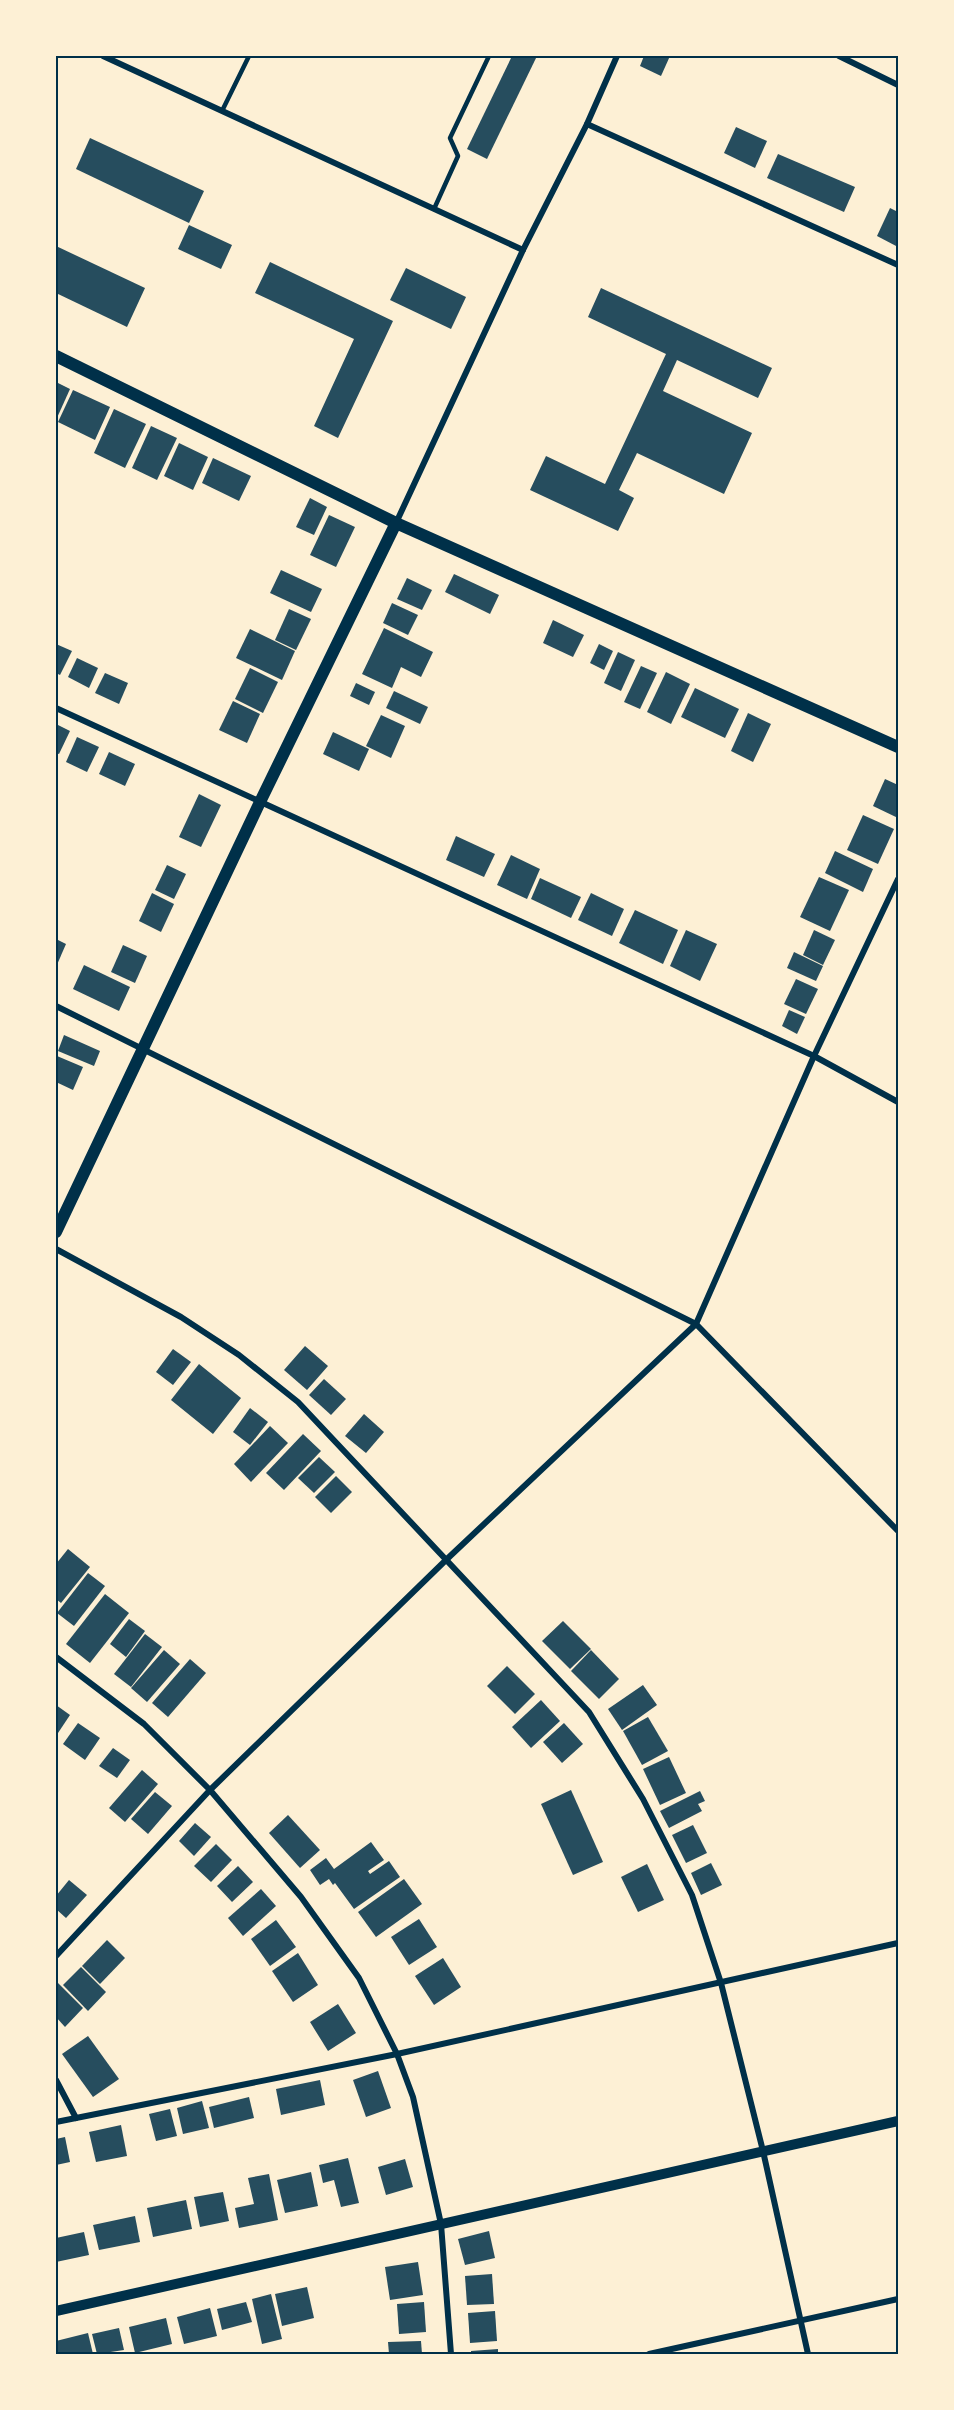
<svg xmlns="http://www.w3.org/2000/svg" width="954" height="2410" viewBox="0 0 954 2410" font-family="Bitter,serif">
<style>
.building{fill:#264d5e}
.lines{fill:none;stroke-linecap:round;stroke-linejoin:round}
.service{stroke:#003049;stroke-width:4.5}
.minor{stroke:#003049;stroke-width:6}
.tertiary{stroke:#003049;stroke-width:10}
.secondary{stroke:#003049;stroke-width:12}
.neatline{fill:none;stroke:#003049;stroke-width:2}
</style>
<rect width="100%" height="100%" fill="#fdf0d5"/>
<!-- building -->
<g class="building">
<polygon points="512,56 537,56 487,159 467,149"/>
<polygon points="644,56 670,56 661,76 640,66"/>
<polygon points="736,127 767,141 755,168 724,153"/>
<polygon points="90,138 204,191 189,223 76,169"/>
<polygon points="778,154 855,187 844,212 767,178"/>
<polygon points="890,208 898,212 898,247 877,236"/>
<polygon points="189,225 232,245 221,269 178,249"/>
<polygon points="56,246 145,288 127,327 56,293"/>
<polygon points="270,262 393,321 338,438 314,426 354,339 255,293"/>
<polygon points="406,268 466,297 451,329 390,300"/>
<polygon points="601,288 772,368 758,398 677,360 663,391 752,433 724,494 637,453 619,490 634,498 618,531 530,490 546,456 605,484 666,354 588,317"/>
<polygon points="56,382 70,389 56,420"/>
<polygon points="73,390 110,407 95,440 58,422"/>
<polygon points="114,409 146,424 125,468 94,453"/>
<polygon points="151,426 177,438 157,480 132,468"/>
<polygon points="179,443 208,457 193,490 164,476"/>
<polygon points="213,458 251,476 239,501 202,483"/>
<polygon points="310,498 327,507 314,535 296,527"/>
<polygon points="329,515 355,527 336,567 310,555"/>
<polygon points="281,570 322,589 311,612 270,593"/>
<polygon points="454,574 499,595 490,614 445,592"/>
<polygon points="407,578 432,590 422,610 397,599"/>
<polygon points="392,603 418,615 408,635 383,623"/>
<polygon points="289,609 311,619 296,650 275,640"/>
<polygon points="553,620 584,635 573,657 543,643"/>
<polygon points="384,628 433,652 421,677 401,667 392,688 362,674"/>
<polygon points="250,629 295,651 282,680 236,658"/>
<polygon points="56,644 72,651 60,675 56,673"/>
<polygon points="599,644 613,651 604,670 590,663"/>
<polygon points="618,652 635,660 621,691 604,683"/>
<polygon points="77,658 98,668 89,688 68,677"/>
<polygon points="641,666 657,673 640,709 624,702"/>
<polygon points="250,668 278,682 263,713 235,699"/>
<polygon points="666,672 690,684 671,724 647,712"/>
<polygon points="105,673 128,683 119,704 95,693"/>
<polygon points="356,683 375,692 369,705 350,696"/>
<polygon points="695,688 739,709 725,738 681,717"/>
<polygon points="394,691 428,707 420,724 386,708"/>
<polygon points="233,701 260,714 247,743 219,730"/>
<polygon points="748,713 771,724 753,762 731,751"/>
<polygon points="381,715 405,726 391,758 366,746"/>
<polygon points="56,724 70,731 59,754 56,753"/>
<polygon points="333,732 369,749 359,771 323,754"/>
<polygon points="77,737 99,747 87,772 66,762"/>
<polygon points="109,752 135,764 125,786 99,774"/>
<polygon points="885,779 898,785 898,818 873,806"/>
<polygon points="199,794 221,805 201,847 179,837"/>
<polygon points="863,815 894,829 878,864 847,850"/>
<polygon points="456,836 495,854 484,877 446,860"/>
<polygon points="835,851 873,869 863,892 825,873"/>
<polygon points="511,855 540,869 527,899 497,885"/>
<polygon points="167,865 186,874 174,899 155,890"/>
<polygon points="819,877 849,890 830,931 800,917"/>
<polygon points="540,878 581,897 571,918 531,899"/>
<polygon points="152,893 174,904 161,932 139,921"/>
<polygon points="591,893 624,909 612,936 578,920"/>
<polygon points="635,910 678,930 663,964 619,943"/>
<polygon points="686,930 717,944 700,981 670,966"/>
<polygon points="814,930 835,940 823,965 803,955"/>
<polygon points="56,939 66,944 56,967"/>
<polygon points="123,945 147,956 135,983 111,972"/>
<polygon points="794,952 823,966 816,981 787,968"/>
<polygon points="84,965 130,987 119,1011 73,989"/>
<polygon points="796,979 818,989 806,1014 784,1004"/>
<polygon points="789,1010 805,1017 797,1034 782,1026"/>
<polygon points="64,1035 100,1051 94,1066 58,1051"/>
<polygon points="57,1056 83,1067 73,1090 56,1082"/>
<polygon points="305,1346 328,1366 307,1390 284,1370"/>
<polygon points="173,1349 191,1362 173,1385 156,1372"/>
<polygon points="199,1364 241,1398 213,1434 171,1400"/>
<polygon points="324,1379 346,1399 331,1415 309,1395"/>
<polygon points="250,1408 268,1422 250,1445 233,1432"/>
<polygon points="364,1414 384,1432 366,1453 345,1436"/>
<polygon points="270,1426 288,1443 251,1482 234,1464"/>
<polygon points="303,1434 321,1451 284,1490 266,1473"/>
<polygon points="319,1457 335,1472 314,1493 298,1478"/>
<polygon points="336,1476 352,1492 331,1513 315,1497"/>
<polygon points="68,1549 90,1567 61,1603 56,1599 56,1564"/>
<polygon points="88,1573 105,1586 74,1626 57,1613"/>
<polygon points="105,1594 129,1613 90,1663 66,1644"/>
<polygon points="129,1619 145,1631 126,1657 110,1644"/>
<polygon points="563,1621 591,1649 570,1669 542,1641"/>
<polygon points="145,1634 162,1647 131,1687 114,1674"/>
<polygon points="164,1650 180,1664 147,1702 131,1688"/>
<polygon points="591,1650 619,1679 599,1699 571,1671"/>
<polygon points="190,1659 206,1673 168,1717 152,1703"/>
<polygon points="507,1666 535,1694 515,1714 487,1686"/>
<polygon points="643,1685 657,1705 622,1730 608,1709"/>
<polygon points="541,1700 560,1721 531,1748 512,1727"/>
<polygon points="56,1705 70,1715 56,1736"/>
<polygon points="648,1717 668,1751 642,1765 623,1731"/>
<polygon points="78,1723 100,1738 85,1760 63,1744"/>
<polygon points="564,1723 583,1744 562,1763 543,1742"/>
<polygon points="113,1748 130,1760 117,1778 99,1766"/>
<polygon points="669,1757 686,1793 660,1805 643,1769"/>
<polygon points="142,1770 158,1784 125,1822 109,1808"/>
<polygon points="571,1790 603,1862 573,1875 541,1804"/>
<polygon points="700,1791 705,1801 698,1804 702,1811 669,1828 660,1811"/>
<polygon points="155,1792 172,1806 148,1834 131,1819"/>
<polygon points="288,1815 320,1850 300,1868 269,1833"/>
<polygon points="195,1823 211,1837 194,1856 179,1841"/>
<polygon points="693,1825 707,1853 686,1863 672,1835"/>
<polygon points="371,1842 384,1860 368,1871 370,1874 389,1861 400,1877 354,1909 335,1883 333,1885 329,1879 320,1885 310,1870 326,1858 334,1869"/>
<polygon points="216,1844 232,1860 211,1882 194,1866"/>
<polygon points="711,1863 722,1885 701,1895 691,1873"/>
<polygon points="647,1864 664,1900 638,1912 621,1877"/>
<polygon points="238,1866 253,1882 232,1902 217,1886"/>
<polygon points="404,1879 422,1904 376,1937 358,1912"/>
<polygon points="69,1880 87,1895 66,1918 56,1909 56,1896"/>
<polygon points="261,1889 276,1906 243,1936 228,1918"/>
<polygon points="419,1919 437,1947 409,1965 391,1937"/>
<polygon points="276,1920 296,1947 270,1966 251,1939"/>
<polygon points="107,1940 125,1958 100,1984 82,1966"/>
<polygon points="298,1953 318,1985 293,2002 272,1971"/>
<polygon points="443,1958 461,1987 434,2005 415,1976"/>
<polygon points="81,1967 106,1992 88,2011 63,1985"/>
<polygon points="58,1983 83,2008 65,2027 56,2017 56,1985"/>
<polygon points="338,2004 356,2033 328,2051 310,2022"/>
<polygon points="88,2036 119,2079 93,2097 62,2054"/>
<polygon points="378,2071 391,2108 366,2117 353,2080"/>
<polygon points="320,2080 325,2105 281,2115 276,2089"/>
<polygon points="249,2097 254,2118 214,2128 209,2107"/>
<polygon points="202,2101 209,2128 183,2134 177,2108"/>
<polygon points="170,2109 177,2136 156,2141 149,2114"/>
<polygon points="121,2125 127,2156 96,2162 89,2132"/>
<polygon points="65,2137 70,2162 56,2165 56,2139"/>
<polygon points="348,2158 359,2203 341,2207 334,2180 323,2183 319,2165"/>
<polygon points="405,2159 413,2187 386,2195 378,2167"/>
<polygon points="311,2172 318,2206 285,2213 277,2180"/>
<polygon points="269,2174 278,2220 239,2228 235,2208 254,2204 248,2178"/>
<polygon points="223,2192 229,2221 200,2227 194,2197"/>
<polygon points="186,2200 192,2229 153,2237 147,2208"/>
<polygon points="135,2216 140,2242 99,2250 93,2225"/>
<polygon points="489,2231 495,2258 465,2265 458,2239"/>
<polygon points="84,2232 89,2255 56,2262 56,2238"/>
<polygon points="418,2262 423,2295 390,2300 385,2267"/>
<polygon points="492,2274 494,2304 467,2305 465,2276"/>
<polygon points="307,2287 314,2318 282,2326 275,2294"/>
<polygon points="271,2294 282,2339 262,2344 252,2299"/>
<polygon points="246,2302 252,2322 222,2330 217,2309"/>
<polygon points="424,2302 426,2332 399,2334 397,2304"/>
<polygon points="210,2308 217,2336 184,2344 177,2317"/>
<polygon points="495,2311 497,2341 470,2343 468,2313"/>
<polygon points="166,2318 172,2344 135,2353 129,2327"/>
<polygon points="119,2328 124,2350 97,2354 92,2334"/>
<polygon points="88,2333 93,2354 56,2354 56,2341"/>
<polygon points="421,2341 422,2354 389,2354 388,2342"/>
<polygon points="498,2349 498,2354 471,2354 471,2351"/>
</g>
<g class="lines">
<!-- service -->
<g class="service">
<polyline points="222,111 249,56"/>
<polyline points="434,209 458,156 450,138 489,56"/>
</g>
<!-- minor -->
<g class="minor">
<polyline points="103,56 523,250"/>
<polyline points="839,56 898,85"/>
<polyline points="587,124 898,265"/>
<polyline points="396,523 523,250 587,124 617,56"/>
<polyline points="56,708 814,1056 898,1102"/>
<polyline points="56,1006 696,1324 898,1531"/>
<polyline points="56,1249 181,1317 239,1355 298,1402 589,1712 643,1799 692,1895 721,1983 763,2151 808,2354"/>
<polyline points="56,1657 144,1724 210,1790 301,1897 359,1978 397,2054 413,2097 441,2224 451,2354"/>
<polyline points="56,1956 210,1790 447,1559 696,1324 814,1056 898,879"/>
<polyline points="56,2080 76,2118"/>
<polyline points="56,2122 397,2054 898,1943"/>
<polyline points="649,2354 898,2299"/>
</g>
<!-- tertiary -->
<polyline class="tertiary" points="56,2311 898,2121"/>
<!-- secondary -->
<g class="secondary">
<polyline points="56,356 396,523 898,747"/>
<polyline points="56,1232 260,802 396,523"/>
</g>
</g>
<!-- border -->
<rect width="954" height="2410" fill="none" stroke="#fdf0d5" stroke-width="114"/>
<rect x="57" y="57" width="840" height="2296" class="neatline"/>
</svg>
